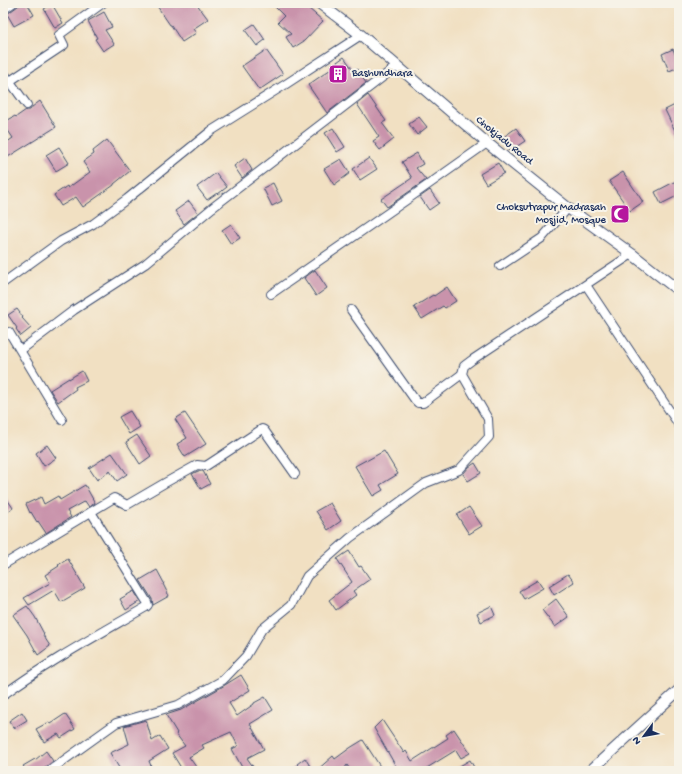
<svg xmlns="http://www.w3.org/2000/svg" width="682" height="774" viewBox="0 0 682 774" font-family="'Gochi Hand',sans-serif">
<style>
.building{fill:#c993ab}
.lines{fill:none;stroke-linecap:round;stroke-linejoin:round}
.minor-casing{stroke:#3b4a6d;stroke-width:10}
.tertiary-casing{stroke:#3b4a6d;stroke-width:12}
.minor{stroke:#fff;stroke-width:8}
.tertiary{stroke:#fff;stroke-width:10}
.labels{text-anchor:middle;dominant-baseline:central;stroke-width:4;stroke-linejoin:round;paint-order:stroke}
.poi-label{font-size:11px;fill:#1b2f5e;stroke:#f7f3e8;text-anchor:start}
.street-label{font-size:11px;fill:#1b2f5e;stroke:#f7f3e8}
</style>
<rect width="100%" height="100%" fill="#f7f3e8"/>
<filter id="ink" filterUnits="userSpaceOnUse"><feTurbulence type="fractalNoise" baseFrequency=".025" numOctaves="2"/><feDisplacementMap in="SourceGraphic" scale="8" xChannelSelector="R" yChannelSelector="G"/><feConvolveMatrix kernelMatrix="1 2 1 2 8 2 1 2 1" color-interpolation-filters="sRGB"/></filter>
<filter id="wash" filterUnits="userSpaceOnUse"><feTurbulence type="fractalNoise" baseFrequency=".012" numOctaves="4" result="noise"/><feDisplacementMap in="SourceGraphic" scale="16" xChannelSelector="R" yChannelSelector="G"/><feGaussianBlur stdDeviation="0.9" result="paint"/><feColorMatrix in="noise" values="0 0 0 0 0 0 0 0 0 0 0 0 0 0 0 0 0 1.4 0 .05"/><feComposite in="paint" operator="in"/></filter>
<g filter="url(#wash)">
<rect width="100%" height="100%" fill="#f1e0c2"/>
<g id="blocks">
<!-- building -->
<g class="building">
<polygon points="22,3 27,3 34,15 14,26 7,14"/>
<polygon points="155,3 196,3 208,19 193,29 196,33 182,42 171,25 170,25"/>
<polygon points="271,3 304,3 309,7 308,8 323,21 304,41 293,48 286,37 291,34 278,22 284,16"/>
<polygon points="52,4 63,23 55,28 44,9"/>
<polygon points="104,12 112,27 105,30 114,44 103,51 95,39 97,38 88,21"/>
<polygon points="254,24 265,40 257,46 245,30"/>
<polygon points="673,49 679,64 679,67 669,71 662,54"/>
<polygon points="266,50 283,74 259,90 242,66"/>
<polygon points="344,57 354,71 357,69 366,83 327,113 308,85 331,69 330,67"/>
<polygon points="368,95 386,121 382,123 394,139 380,150 373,141 379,137 357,104"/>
<polygon points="40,101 56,127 3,160 3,145 13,138 3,123 15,116 16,117 26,110 30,110 32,107"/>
<polygon points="679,103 679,139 665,110"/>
<polygon points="419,117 427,127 417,135 409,124"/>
<polygon points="333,128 345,147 337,152 325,133"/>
<polygon points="516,128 525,141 510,151 502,138"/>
<polygon points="107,140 130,171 114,184 114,185 83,207 76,197 61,206 54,195 67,186 68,188 90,172 83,162 94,154 93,151"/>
<polygon points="59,147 69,163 56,171 46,155"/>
<polygon points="417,153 423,164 416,168 426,180 387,207 381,199 412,178 402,162"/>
<polygon points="245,158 252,170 242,178 234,166"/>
<polygon points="369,158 377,169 360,180 353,169"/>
<polygon points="341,159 350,173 334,185 324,169"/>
<polygon points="498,163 504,173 486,184 480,174"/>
<polygon points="623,172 643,202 630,211 609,181"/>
<polygon points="216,173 227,187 218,194 217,193 207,200 197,187"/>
<polygon points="676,181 679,187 679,195 661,204 655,192"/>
<polygon points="273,183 282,201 272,206 263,188"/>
<polygon points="430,190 439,203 429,210 420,197"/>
<polygon points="189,201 198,213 184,224 175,211"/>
<polygon points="231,224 240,238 231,244 222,230"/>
<polygon points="315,270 327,288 316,296 304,278"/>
<polygon points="447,287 456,301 445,308 443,306 422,319 414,307 433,295 434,296"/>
<polygon points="17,309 23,317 22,318 31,328 21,336 16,329 17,328 8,315"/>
<polygon points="82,371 87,381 75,387 76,389 58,402 50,390 69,378 69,379"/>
<polygon points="130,411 140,427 129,434 119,417"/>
<polygon points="185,413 206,444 185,457 177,444 187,438 175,419"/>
<polygon points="137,435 151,456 140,464 126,442"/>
<polygon points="47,445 56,458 44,466 36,453"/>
<polygon points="384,451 398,474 380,485 383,490 373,496 355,466 366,460 366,461"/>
<polygon points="112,453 127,474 117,481 110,471 97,480 89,468"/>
<polygon points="475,463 481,473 468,481 463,474 469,467"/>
<polygon points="198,471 203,471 210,484 201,489 192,474"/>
<polygon points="85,485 95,503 89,507 85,501 67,511 71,517 46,533 38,521 37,522 31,512 30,513 26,504 41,497 44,504 58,496 60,500"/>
<polygon points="3,493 13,508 3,515"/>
<polygon points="330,503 341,521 328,530 316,511"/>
<polygon points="469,507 482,526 469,534 457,515"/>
<polygon points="349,551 359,567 361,566 370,579 353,591 356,595 336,610 329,600 352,582 337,559"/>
<polygon points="68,559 85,588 61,602 54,590 29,605 24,598 50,583 45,575 59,566 58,565"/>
<polygon points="157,570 164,583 163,584 169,596 153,605 152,599 140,580"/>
<polygon points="568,574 574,582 554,595 549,586"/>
<polygon points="538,580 543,588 524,599 519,591"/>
<polygon points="134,591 140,601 126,610 120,599"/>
<polygon points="556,599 569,617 555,627 542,610"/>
<polygon points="27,606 35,617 44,634 43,635 50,646 38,655 27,635 13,615"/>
<polygon points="491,606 495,615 481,622 477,613"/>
<polygon points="241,675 250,690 229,703 237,716 254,704 254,703 265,697 273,710 250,724 264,749 247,758 256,771 244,771 232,749 238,746 231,732 202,745 204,748 189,757 199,771 183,771 172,753 185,746 176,734 177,733 166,715 181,710 220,688"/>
<polygon points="22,712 27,720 14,728 9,721"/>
<polygon points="65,714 75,729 61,738 58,734 44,742 36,729 49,722 50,724"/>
<polygon points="146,720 152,741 160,736 168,749 149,761 153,771 121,771 110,753 129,744 124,726"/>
<polygon points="382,720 404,753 406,751 412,761 448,738 446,735 454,729 470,753 461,758 456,750 422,771 405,771 403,767 398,770 374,728"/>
<polygon points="363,740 383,771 351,771 347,765 343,771 316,771 333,756 335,759 350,748"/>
<polygon points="46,751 53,761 46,767 44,771 27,771 23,766 35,759 35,760"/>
<polygon points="305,758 313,771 289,771 298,765 297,764"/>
<polygon points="470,760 476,771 451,771"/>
</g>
</g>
</g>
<g filter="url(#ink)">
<use href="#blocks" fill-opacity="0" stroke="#3b4a6d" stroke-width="1"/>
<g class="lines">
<!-- minor casing -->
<g class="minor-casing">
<g id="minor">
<polyline points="3,10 13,3"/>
<polyline points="3,72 27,105"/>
<polyline points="10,81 64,45 59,35 103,3"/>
<polyline points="500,266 542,238 568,208"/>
<polyline points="3,283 61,241 93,224 127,199 211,131 286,84 361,35"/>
<polyline points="586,285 679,425"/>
<polyline points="271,294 408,199 487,143"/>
<polyline points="351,310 415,400 418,403 423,403 462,374"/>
<polyline points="9,332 62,420"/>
<polyline points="21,350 74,310 145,264 212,208 397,66"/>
<polyline points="3,565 114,498 127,505 163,484 197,465 206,466 262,429 264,430 295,474"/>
<path d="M3,695C48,662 98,635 146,607L148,605L147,602L91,512"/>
<polyline points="49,771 116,723 178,705 223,680 246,656 262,629 291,605 307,576 350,538 426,483 459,470 489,437 488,419 462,374 464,366 472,360 632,254"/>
</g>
</g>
<!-- tertiary casing -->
<g class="tertiary-casing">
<g id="tertiary">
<polyline points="319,3 361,35 487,143 568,208 632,254 679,291"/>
<polyline points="590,771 679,690"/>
</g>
</g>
<!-- minor -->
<use href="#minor" class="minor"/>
<!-- tertiary -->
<use href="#tertiary" class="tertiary"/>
</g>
</g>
<!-- icons -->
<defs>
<g id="building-square" transform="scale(1)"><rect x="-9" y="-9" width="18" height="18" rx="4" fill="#b5179e" stroke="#f7f3e8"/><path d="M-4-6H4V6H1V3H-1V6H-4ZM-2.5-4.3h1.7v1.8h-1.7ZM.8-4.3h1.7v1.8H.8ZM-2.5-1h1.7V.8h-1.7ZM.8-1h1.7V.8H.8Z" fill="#fff"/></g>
<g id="mosque-square" transform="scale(1)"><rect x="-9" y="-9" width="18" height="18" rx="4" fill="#b5179e" stroke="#f7f3e8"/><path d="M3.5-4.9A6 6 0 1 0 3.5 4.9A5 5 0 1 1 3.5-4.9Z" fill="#fff"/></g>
</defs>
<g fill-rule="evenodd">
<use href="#building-square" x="338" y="74"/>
<use href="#mosque-square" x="620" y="214"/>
</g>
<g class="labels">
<!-- poi labels -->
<g class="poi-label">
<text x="352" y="74">Bashundhara</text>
<text x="606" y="208" text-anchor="end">Choksutrapur Madrasah<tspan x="606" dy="13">Mosjid, Mosque</tspan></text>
</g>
<!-- street labels -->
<g class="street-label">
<text transform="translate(504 141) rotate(39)">Chokjadu Road</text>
</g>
</g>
<!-- margin -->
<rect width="682" height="774" fill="none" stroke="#f7f3e8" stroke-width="16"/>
<!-- north arrow -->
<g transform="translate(644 736) rotate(238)" stroke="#f7f3e8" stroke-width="3" paint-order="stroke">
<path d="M0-3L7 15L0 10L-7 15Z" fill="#1b2f5e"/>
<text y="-6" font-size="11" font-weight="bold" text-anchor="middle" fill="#1b2f5e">N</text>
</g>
</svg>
